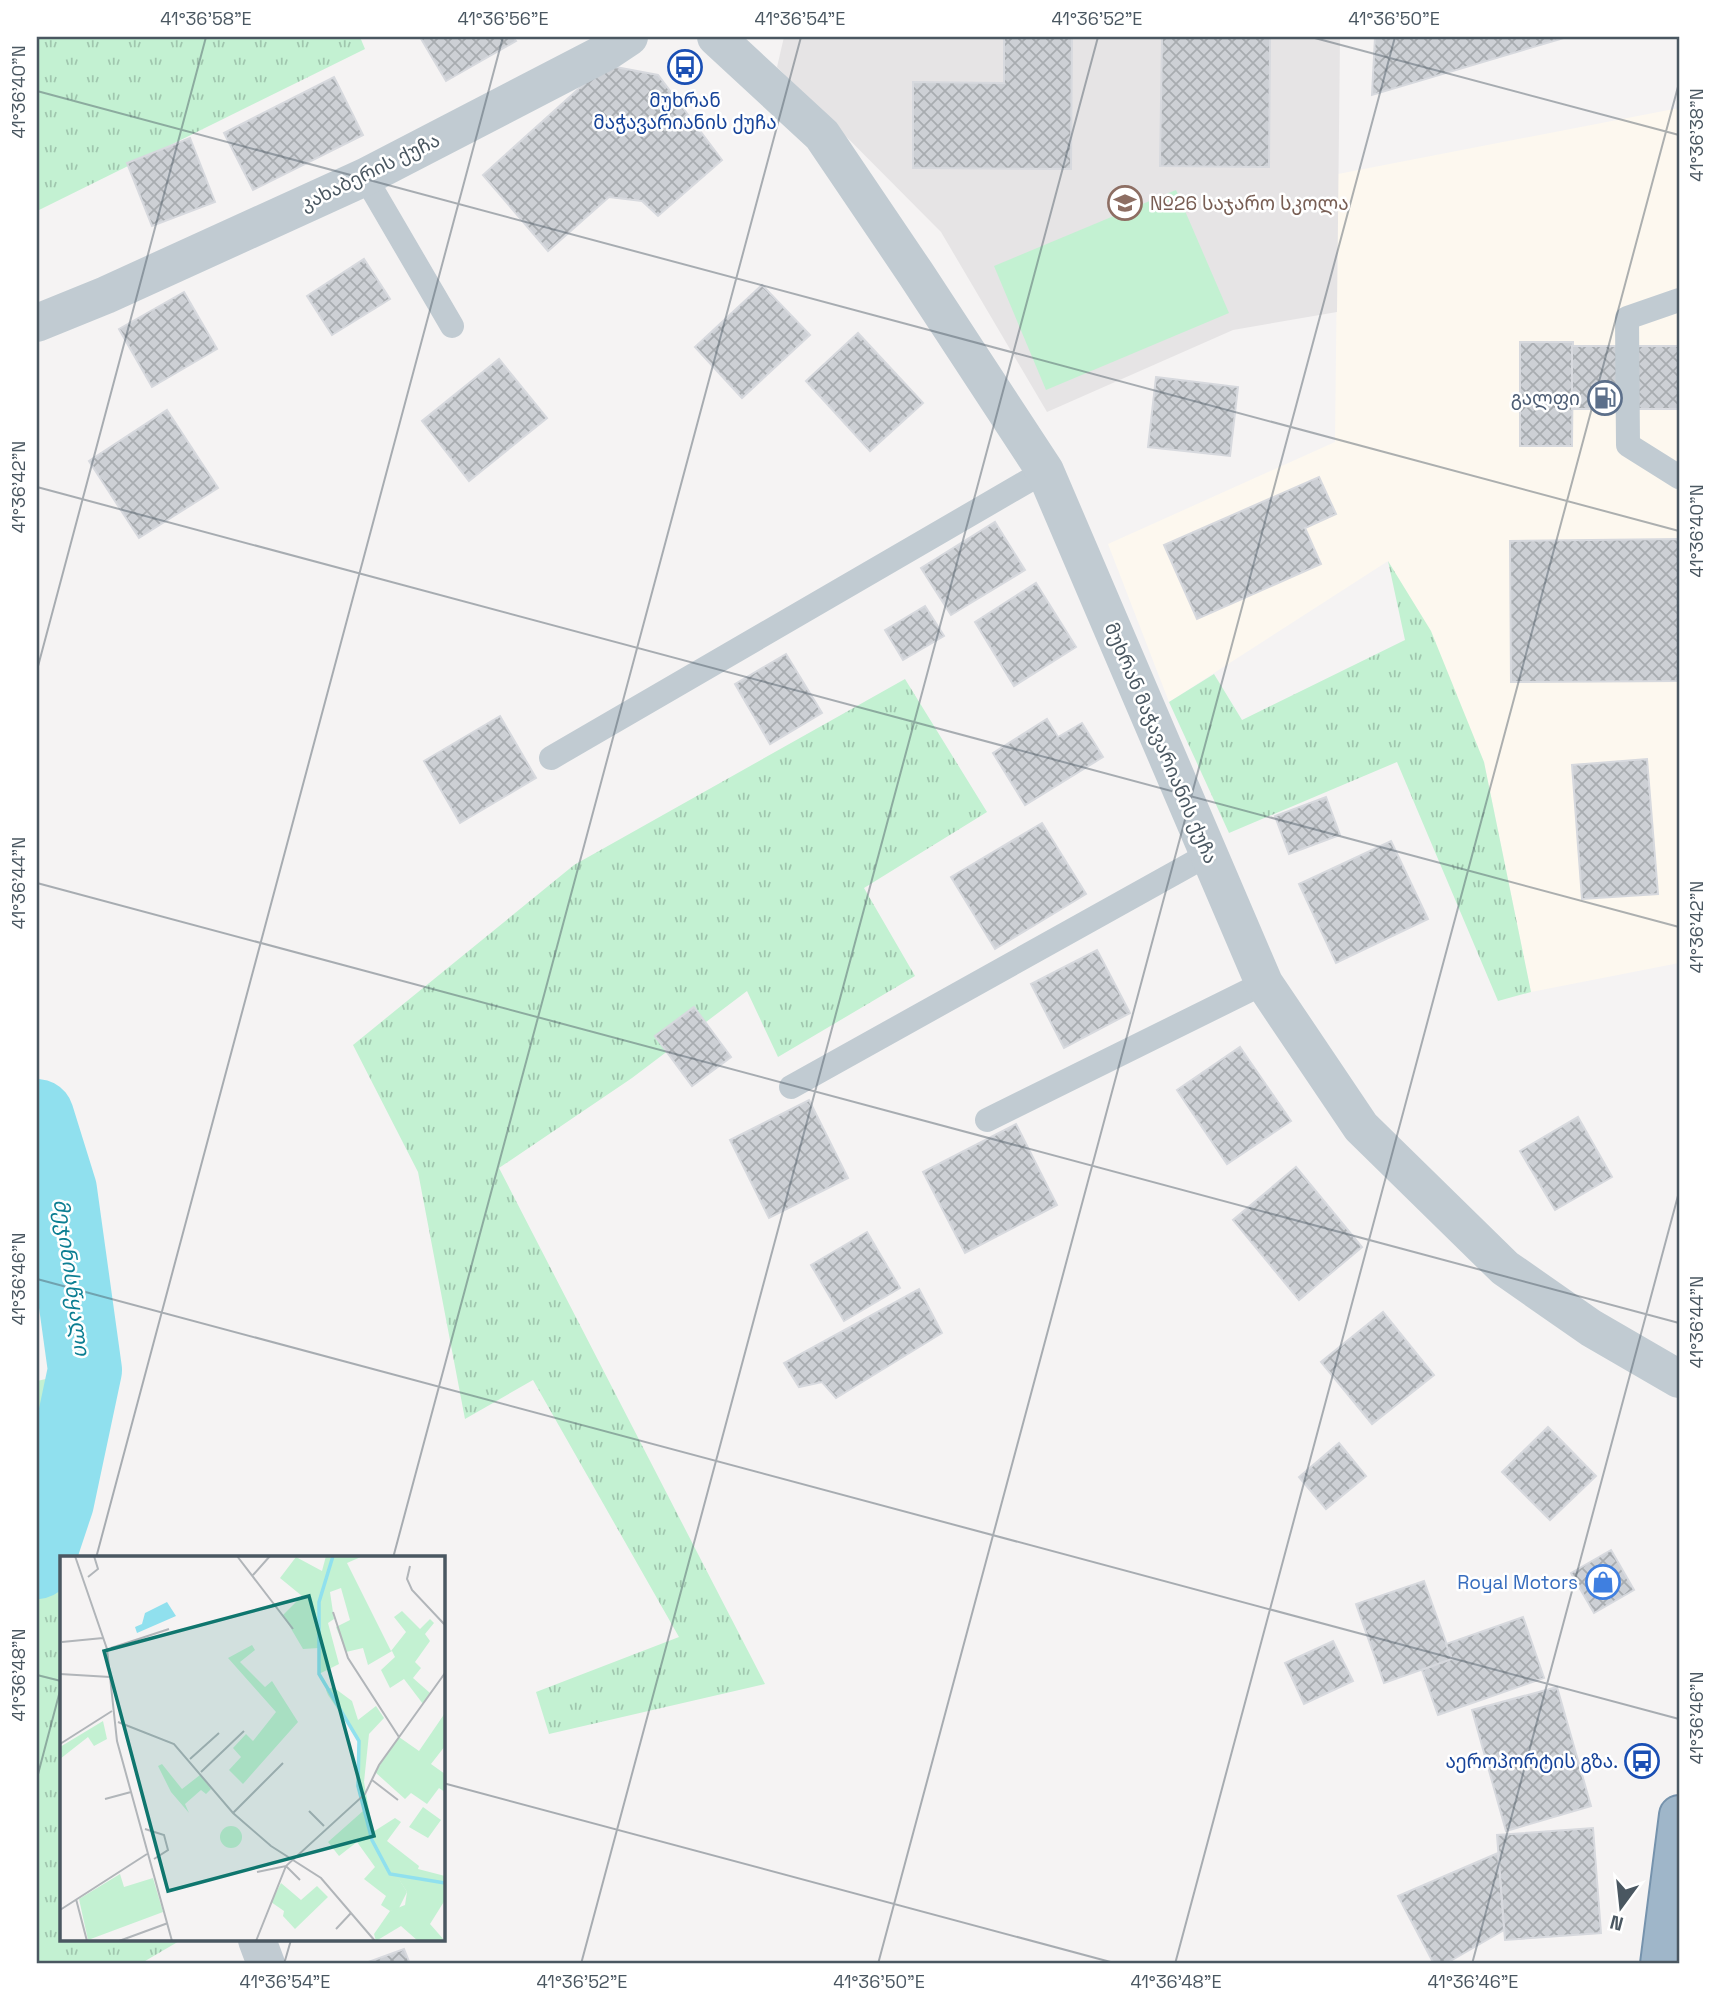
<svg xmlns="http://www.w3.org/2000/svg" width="1716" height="2001" viewBox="0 0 1716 2001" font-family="'Space Grotesk','Noto Sans Georgian',sans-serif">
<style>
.commercial{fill:#fdf8ef}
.education{fill:#e6e4e5}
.grass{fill:url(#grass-tufts)}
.pitch{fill:#c3f1d2}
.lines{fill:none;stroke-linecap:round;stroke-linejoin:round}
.river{stroke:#90e0ee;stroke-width:74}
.building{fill:url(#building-cross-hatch);stroke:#d7d9de;stroke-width:2}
.trunk-casing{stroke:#7693ad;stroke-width:42}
.service{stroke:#c1cbd2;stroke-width:24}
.minor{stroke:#c1cbd2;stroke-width:38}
.tertiary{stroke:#c1cbd2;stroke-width:38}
.trunk{stroke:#9fb6c9;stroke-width:38}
.ticks{fill:none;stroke:#4a5761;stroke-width:2;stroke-opacity:0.45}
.labels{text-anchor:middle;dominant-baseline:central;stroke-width:5;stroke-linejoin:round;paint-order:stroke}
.transit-label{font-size:19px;fill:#164399;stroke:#fff}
.street-label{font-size:19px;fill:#4a5761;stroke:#fff}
.education-label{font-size:19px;fill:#785e54;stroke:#fff;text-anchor:start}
.service-label{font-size:19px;fill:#4e5e75;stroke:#fff;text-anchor:end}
.shop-label{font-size:19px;fill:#366cbe;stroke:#fff;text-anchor:end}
.water-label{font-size:21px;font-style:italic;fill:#0c7e92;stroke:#fff}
.inset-river{fill:none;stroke:#90e0ee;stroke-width:3.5}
.inset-road{fill:none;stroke:#b1b5b9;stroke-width:2}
.view{fill:#0f766e;fill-opacity:0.15;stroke:#0f766e;stroke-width:3.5}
.inset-edge{fill:none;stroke:#4a5761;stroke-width:3.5}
.neatline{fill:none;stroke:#4a5761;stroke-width:2.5}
.ticks-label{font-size:18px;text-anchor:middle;fill:#4a5761}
</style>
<defs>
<pattern id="grass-tufts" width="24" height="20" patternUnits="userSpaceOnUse" patternTransform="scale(1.75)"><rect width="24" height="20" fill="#c3f1d2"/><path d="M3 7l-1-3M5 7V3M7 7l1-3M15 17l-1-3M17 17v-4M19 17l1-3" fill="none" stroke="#a0c6ae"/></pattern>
<pattern id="building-cross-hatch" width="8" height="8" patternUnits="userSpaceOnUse" patternTransform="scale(1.75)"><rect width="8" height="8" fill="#cdd0d5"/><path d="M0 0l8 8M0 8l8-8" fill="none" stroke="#a8acb0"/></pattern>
</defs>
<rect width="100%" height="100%" fill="#f5f3f3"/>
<!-- commercial -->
<polygon class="commercial" points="1679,108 1679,963 1531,992 1484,762 1388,561 1169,702 1108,544 1335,442 1338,174"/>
<!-- education -->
<polygon class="education" points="784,37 1340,37 1337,312 1233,330 1047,412 941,232 777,67"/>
<!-- grass -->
<g class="grass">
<polygon points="37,37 360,37 365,49 37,211"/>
<polygon points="1388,561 1431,631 1484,762 1531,992 1498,1001 1397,762 1229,833 1169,702 1214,674 1242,720 1405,640"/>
<polygon points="905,679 987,812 864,888 915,976 778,1057 747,991 632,1078 499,1168 765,1684 549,1734 536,1692 679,1637 533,1380 465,1419 418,1172 353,1045 574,865"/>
<polygon points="37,1118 60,1190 66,1230 37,1238"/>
<polygon points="85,1370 57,1502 37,1562 37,1381"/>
<polygon points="37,1575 61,1580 61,1940 181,1940 140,1964 37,1964"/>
</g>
<!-- pitch -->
<polygon class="pitch" points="1176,190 1229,313 1046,390 994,266"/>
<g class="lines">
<!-- river -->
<polyline class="river" points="37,1116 60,1190 85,1370 57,1502 37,1562"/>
</g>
<!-- building -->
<g class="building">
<polygon points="420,37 513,37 516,41 446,81"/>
<polygon points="1004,37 1072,37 1071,169 913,168 913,82 1004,83"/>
<polygon points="1162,37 1270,37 1269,167 1160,166"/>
<polygon points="1375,37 1567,37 1372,95"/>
<polygon points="605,65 658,75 722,160 658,216 642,201 609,197 548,251 483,175"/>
<polygon points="334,77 363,135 253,190 224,133"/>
<polygon points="190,138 215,202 152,226 127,163"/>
<polygon points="364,259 390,299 332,335 307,296"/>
<polygon points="762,285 810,335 742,398 695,347"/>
<polygon points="184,292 217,349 152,387 119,329"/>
<polygon points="858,333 923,403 870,451 806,381"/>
<polygon points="1520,342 1573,342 1572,446 1520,446"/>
<rect x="1572" y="346" width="107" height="63"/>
<polygon points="499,359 547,418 469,481 422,421"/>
<polygon points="1156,377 1238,387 1230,456 1148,447"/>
<polygon points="167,410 218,488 139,538 89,461"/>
<polygon points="1319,477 1336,514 1305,528 1321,564 1197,619 1164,545"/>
<polygon points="995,522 1025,570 951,615 921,568"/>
<polygon points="1679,539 1679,681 1511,682 1510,541"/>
<polygon points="1036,583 1076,647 1014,686 975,622"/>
<polygon points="925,606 944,636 903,660 885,630"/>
<polygon points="786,654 822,713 770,744 735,684"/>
<polygon points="500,716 536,778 460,823 424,761"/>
<polygon points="1047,719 1058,737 1082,723 1103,757 1025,805 993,753"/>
<polygon points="1647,759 1658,894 1582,899 1572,765"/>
<polygon points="1326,797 1340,835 1289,854 1275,816"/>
<polygon points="1042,823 1086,894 995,949 951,877"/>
<polygon points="1391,841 1428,919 1336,963 1299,884"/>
<polygon points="1097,950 1130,1013 1064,1048 1031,984"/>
<polygon points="694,1007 731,1057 692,1086 655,1036"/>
<polygon points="1240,1047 1291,1121 1227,1164 1177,1090"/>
<polygon points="809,1100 848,1178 769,1218 730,1140"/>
<polygon points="1578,1117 1612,1177 1555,1210 1520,1151"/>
<polygon points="1016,1124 1057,1205 965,1253 923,1172"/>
<polygon points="1296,1167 1362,1247 1299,1300 1233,1220"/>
<polygon points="867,1232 900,1288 844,1321 811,1265"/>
<polygon points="919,1289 942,1333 836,1398 822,1382 799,1387 784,1363"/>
<polygon points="1383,1312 1434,1375 1372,1424 1321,1362"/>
<polygon points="1548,1427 1596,1476 1550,1520 1502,1472"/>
<polygon points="1339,1443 1366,1476 1326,1509 1299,1477"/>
<polygon points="1611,1550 1634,1590 1594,1613 1571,1573"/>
<polygon points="1424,1581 1452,1659 1384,1683 1356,1604"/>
<polygon points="1523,1617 1544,1678 1438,1715 1422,1670 1452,1659 1446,1644"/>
<polygon points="1333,1641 1353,1681 1304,1704 1285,1663"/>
<polygon points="1557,1687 1591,1806 1506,1831 1472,1710"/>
<polygon points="1593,1828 1601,1933 1505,1940 1497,1835"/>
<polygon points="1498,1853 1504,1930 1445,1964 1434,1964 1398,1896"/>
<polygon points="404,1949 410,1964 363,1964"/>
</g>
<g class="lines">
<!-- trunk casing -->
<g class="trunk-casing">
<polyline id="trunk" points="1660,1964 1679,1815"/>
</g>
<!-- service -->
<g class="service">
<polyline points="365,177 452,326"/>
<polyline points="1679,300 1627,318 1628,445 1679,477"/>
<polyline points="551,758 1045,471"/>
<polyline points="791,1087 1209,854"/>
<polyline points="987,1120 1264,983"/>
</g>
<!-- minor -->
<g class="minor">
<polyline points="37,323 106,295 365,177 608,51 629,37"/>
<polyline points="257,1940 266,1964"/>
</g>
<!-- tertiary -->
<polyline class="tertiary" points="716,37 822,135 916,274 1045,471 1264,983 1361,1127 1505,1268 1591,1328 1679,1379"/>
<!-- trunk -->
<use href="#trunk" class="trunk"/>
</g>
<!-- ticks -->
<path class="ticks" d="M1311,37L1679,135M37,91L1679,531M37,487L1679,927M37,670L206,37M37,883L1679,1323M37,1279L1679,1719M96,1558L503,37M393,1558L801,37M37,1675L61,1681M37,1778L61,1687M443,1783L1118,1964M284,1964L291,1940M581,1964L1098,37M878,1964L1395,37M1175,1964L1679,83M1472,1964L1679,1192"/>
<!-- icons -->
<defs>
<g id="bus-ring" transform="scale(1.75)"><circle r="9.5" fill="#fff" stroke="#1a4fb4" stroke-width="1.5"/><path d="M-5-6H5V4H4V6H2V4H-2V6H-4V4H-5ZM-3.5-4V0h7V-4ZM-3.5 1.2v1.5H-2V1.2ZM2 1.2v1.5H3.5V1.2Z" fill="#1a4fb4"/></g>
<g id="school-ring" transform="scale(1.75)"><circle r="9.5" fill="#fff" stroke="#8d6e63" stroke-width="1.5"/><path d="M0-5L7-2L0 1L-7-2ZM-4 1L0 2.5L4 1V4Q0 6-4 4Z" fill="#8d6e63"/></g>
<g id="fuel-ring" transform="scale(1.75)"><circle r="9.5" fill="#fff" stroke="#5c6f8a" stroke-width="1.5"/><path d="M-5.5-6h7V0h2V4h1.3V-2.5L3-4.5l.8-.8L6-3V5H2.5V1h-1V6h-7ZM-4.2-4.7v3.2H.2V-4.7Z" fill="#5c6f8a"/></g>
<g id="shop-ring" transform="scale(1.75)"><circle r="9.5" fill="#fff" stroke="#3f7fe0" stroke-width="1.5"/><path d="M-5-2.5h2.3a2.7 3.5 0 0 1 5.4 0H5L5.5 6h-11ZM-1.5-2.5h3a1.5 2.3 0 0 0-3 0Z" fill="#3f7fe0"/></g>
</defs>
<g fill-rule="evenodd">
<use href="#bus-ring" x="685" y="67"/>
<use href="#school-ring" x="1125" y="203"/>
<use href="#fuel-ring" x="1605" y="398"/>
<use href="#shop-ring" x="1603" y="1582"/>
<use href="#bus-ring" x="1642" y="1761"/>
</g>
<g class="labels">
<!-- transit labels -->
<g class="transit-label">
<text x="685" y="100">მუხრან<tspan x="685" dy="22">მაჭავარიანის ქუჩა</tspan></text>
<text x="1618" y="1761" text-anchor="end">აეროპორტის გზა.</text>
</g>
<!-- street labels -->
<g class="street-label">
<text transform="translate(370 172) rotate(-26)">კახაბერის ქუჩა</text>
<text transform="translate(1161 743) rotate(67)">მუხრან მაჭავარიანის ქუჩა</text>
</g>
<!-- education labels -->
<g class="education-label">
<text x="1150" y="203">№26 საჯარო სკოლა</text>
</g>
<!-- service labels -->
<g class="service-label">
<text x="1580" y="398">გალფი</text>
</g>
<!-- shop labels -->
<g class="shop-label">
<text x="1578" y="1582">Royal Motors</text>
</g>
<!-- water labels -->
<g class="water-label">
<text transform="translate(72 1277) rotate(82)">მეჯინისწყალი</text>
</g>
</g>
<!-- overview -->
<g transform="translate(60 1556)">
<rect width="385" height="385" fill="#f5f3f3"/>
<path d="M266,0H303L287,7L331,95L346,76L334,61L342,55L360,73L370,63L374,67L365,78L370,85L355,106L361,112L353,122L370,137L363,148L344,123L330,132L321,114L335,101L332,95L308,109L303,92L286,96L276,71L290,64L281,32L270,36L274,63L268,67L279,108L259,118V92L243,93L223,59L242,40L220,22L236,1L262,15ZM192,89L195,94L180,106L205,131L212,125L238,166L183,228L169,214L181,201L173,192L186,178L193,185L216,156L168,102ZM273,131L292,145L298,164L316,150L324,162L309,178L304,226L313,276L335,262L341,266L327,285L359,310L358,313L385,320V327L339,323L347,336L338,354L330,355L321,349L326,340L304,323L315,311L297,286L279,300L268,286L303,255L298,230L299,185L268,139L266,134ZM385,157V190L371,208L385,218V236L379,232L367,248L351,237L345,243L315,216L339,181L359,195ZM43,165L47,183L34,190L28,181L0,203V191ZM102,208L122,233L140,219L151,233L146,238L141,234L125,248L129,257L111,236L98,210ZM363,251L381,264L368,282L349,271ZM60,318L64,331L93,322L103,356L28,384L19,343ZM221,327L241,344L257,330L268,341L235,373L223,360L224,355L211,346Z" fill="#c3f1d2"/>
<path d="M338,322L385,327V344L370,368L385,385H358L341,370L316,385L314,378L330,355L345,349L347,336Z" fill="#c3f1d2"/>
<path d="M160 281a11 11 0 1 1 22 0a11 11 0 1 1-22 0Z" fill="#c3f1d2"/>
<path d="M107,46L116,60L77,77L75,71L82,68L85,57Z" fill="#90e0ee"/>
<path class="inset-river" d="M273,0L259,46V118L299,185L298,230L312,284L330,318L385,327"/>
<path class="inset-road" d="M15,0L47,93L57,185L112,385M177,0L233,73M350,10L347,23L352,34L385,69M193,19L210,0M28,21L38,13L34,0M273,56L288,102L339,181M2,86L43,82M51,92L109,73M0,118L50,121M58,166L114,188L173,257L211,290L261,322L315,385M0,188L52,155M130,203L159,177M141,216L184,175M312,224L338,244M45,243L71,236M249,255L264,270M173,257L223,207M85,273L104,279L108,294L94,303M197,316L226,310L240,324M16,343L27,385M0,354L87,298M276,373L291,357M59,385L108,367M196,385L226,310L305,238L319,209L385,117"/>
<path class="view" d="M249,40L314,280L108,335L44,95Z"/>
<rect width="385" height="385" class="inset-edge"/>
</g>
<!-- border -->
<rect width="1716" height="2001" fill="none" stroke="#ffffff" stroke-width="77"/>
<!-- north arrow -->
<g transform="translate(1621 1907) rotate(195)" stroke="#ffffff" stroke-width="5" paint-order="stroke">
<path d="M0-5L12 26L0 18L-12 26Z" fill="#4a5761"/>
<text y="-10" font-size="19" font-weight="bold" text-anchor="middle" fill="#4a5761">N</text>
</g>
<rect x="38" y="38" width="1640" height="1924" class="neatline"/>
<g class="ticks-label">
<text x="206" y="25">41°36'58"E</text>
<text x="503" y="25">41°36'56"E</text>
<text x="800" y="25">41°36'54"E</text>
<text x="1097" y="25">41°36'52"E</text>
<text x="1394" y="25">41°36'50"E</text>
<text transform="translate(19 92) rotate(-90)" y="6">41°36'40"N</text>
<text transform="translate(1697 135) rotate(-90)" y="6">41°36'38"N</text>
<text transform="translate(19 487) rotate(-90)" y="6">41°36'42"N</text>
<text transform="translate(1697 531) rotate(-90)" y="6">41°36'40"N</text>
<text transform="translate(19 883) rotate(-90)" y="6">41°36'44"N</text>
<text transform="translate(1697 927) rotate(-90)" y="6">41°36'42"N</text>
<text transform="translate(19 1279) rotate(-90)" y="6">41°36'46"N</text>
<text transform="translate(1697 1322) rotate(-90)" y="6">41°36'44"N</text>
<text transform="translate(19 1675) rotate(-90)" y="6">41°36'48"N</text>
<text transform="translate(1697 1718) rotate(-90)" y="6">41°36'46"N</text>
<text x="285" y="1988">41°36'54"E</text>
<text x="582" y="1988">41°36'52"E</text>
<text x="879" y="1988">41°36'50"E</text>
<text x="1176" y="1988">41°36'48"E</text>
<text x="1473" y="1988">41°36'46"E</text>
</g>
</svg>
